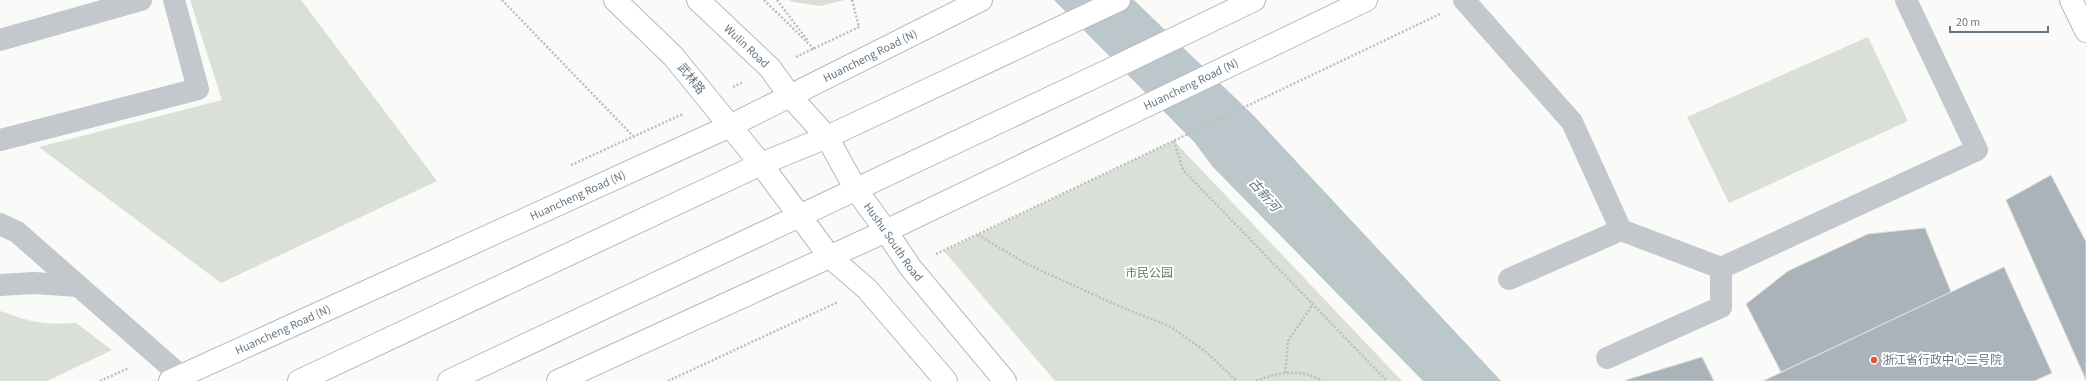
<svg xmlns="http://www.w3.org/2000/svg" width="2086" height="381" viewBox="0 0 2086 381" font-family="'Source Sans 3','Noto Sans SC',sans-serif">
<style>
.green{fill:#dadfd7}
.water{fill:#bbc7cb}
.building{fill:#aab3b9;stroke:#dcdcda}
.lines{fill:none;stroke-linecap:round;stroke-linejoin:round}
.major-casing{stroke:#b5babe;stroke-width:24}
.path{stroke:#bbbfc2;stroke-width:2.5;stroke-dasharray:2 2;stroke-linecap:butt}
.minor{stroke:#c3c8cc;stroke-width:22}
.major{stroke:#fff;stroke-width:22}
.poi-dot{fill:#e4572e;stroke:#fff;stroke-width:1.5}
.labels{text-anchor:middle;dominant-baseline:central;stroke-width:4;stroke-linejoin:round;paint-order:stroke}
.street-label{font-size:12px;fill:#657683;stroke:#fff}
.park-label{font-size:12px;fill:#687a64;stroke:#fff}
.poi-label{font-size:12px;fill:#657683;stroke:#fff;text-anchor:start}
.water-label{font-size:13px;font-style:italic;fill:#60757c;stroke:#fff}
</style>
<rect width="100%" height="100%" fill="#fafaf8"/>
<!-- green -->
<g class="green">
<polygon points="190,0 301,0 437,181 221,283 39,147 222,100"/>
<polygon points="789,0 844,0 821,6 793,2"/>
<polygon points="1868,37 1908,121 1729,203 1687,117"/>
<polygon points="1174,141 1402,381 1055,381 944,251"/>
<path d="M0,311C31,322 42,325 76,323L112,350L47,381H0Z"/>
</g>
<!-- water -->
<polygon class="water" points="1054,0 1134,0 1254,116 1501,381 1423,381 1212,166 1195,143"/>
<!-- building -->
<g class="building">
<polygon points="2051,175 2086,242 2086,380 2006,200"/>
<polygon points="1925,228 1951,292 1781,372 1746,304 1788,271 1868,234"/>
<polygon points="2004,267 2052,373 2034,381 1763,381"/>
<polygon points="1702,357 1714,381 1625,381 1626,380"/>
</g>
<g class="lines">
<!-- major casing -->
<g class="major-casing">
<g id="major">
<polyline points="615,0 673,56 761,164 830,257 867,289 946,381"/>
<path id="s1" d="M698,0L770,68L790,96L827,137L855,188L886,231L910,267L1005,381"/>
<polyline points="2071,0 2086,31"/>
<path id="s2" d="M170,381L730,126L981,0"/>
<polyline points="299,381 761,164 827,137 1119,0"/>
<polyline points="449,381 1105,72 1254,0"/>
<path id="s3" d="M558,381L886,231L1366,0"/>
</g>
</g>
<!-- path -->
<g class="path">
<polyline points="502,0 633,136"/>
<polyline points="764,0 814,49"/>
<polyline points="777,0 808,41"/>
<polyline points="852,0 859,27"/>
<polyline points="796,57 861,26"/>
<polyline points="733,87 743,82"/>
<polyline points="1174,141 1183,170 1387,381"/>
<polyline points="571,165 683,114"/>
<polyline points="978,235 1027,264 1112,303 1171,327 1206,352 1237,381"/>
<polyline points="936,254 1440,14"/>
<polyline points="1285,373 1288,341 1313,304"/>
<polyline points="100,381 129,368"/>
<polyline points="668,381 838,302"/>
<path d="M1256,381C1278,372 1301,368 1322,381"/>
</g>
<!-- minor -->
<g class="minor">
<polyline points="1464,0 1572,122 1621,230 1721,268 1977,150 1906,0"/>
<polyline points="0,40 141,0"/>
<polyline points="0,140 198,89 174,0"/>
<polyline points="0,224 17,232 181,376"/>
<polyline points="1509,279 1621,230"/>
<polyline points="0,285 34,283 78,286"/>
<polyline points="1607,358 1721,307 1721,268"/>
</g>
<!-- major -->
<use href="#major" class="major"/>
</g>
<!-- markers -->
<circle class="poi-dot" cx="1874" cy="360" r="4"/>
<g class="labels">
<!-- street labels -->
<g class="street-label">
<text stroke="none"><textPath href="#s1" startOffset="67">Wulin Road</textPath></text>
<text stroke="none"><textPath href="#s2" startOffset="772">Huancheng Road (N)</textPath></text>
<text transform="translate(691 79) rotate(51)">武林路</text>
<text stroke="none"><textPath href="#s3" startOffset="699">Huancheng Road (N)</textPath></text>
<text stroke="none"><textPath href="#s2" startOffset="448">Huancheng Road (N)</textPath></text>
<text stroke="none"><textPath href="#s1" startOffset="313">Hushu South Road</textPath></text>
<text stroke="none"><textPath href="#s2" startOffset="124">Huancheng Road (N)</textPath></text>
</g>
<!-- park labels -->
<g class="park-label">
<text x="1149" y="273">市民公园</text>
</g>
<!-- poi labels -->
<g class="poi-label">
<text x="1882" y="360">浙江省行政中心二号院</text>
</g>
<!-- water labels -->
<g class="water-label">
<text transform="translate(1264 195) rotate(49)">古新河</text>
</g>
</g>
<!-- scale -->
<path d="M1950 26v6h98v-6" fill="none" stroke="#657683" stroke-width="2"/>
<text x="1956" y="26" font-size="12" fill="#657683" stroke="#ffffff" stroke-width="3" paint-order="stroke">20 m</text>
</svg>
